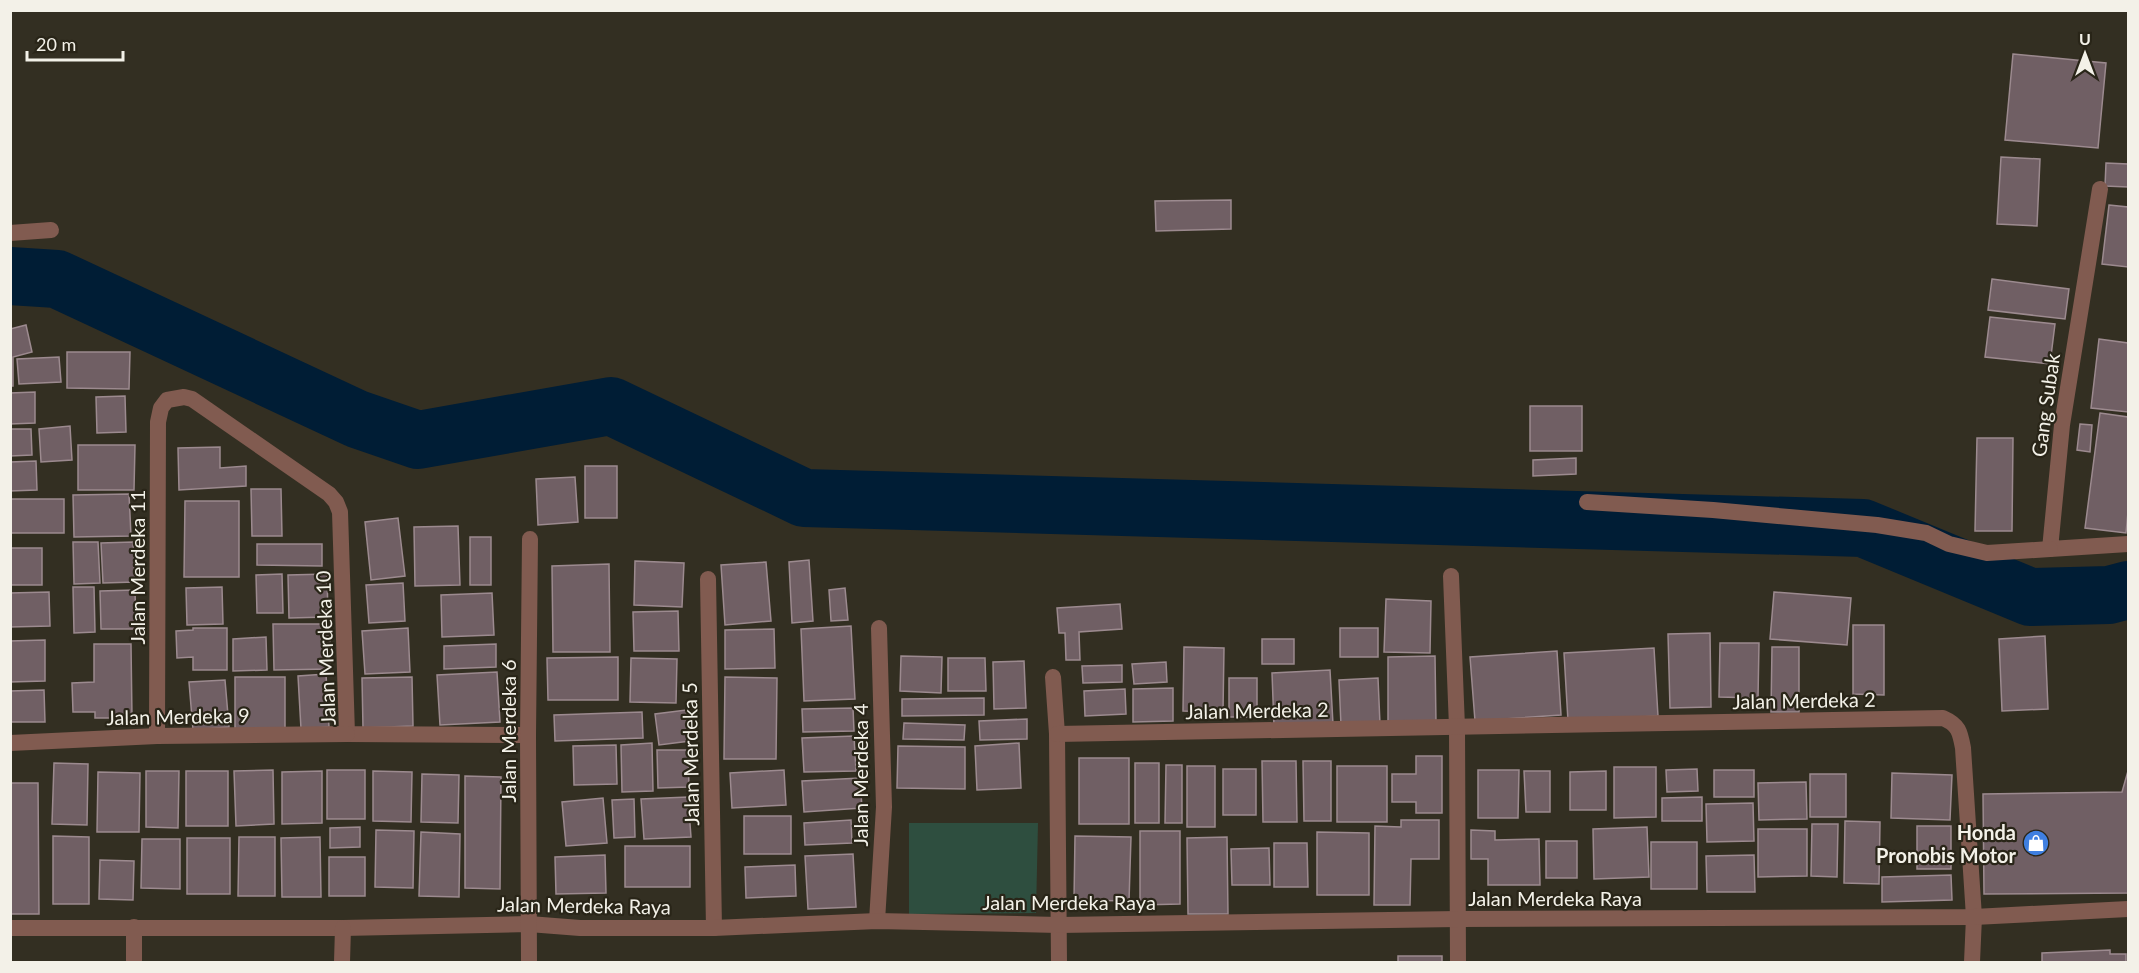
<svg xmlns="http://www.w3.org/2000/svg" width="2139" height="973" viewBox="0 0 2139 973" font-family="Lato,sans-serif">
<style>
.green{fill:#2e4e3f}
.lines{fill:none;stroke-linecap:round;stroke-linejoin:round}
.river{stroke:#001d35;stroke-width:58}
.building{fill:#705f64;stroke:#9c8a8f;stroke-width:1.5}
.minor{stroke:#815b50;stroke-width:16}
.labels{text-anchor:middle;dominant-baseline:central;stroke-width:4.5;stroke-linejoin:round;paint-order:stroke}
.street-label{font-size:20px;fill:#f3f1e8;stroke:#292518}
.poi-label{font-size:20px;font-weight:bold;fill:#f3f1e8;stroke:#292518;text-anchor:end}
</style>
<rect width="100%" height="100%" fill="#332f22"/>
<!-- green -->
<polygon class="green" points="909,823 1038,823 1036,913 909,914"/>
<g class="lines">
<!-- river -->
<polyline class="river" points="10,276 57,279 357,419 418,440 611,406 804,498 1863,528 2030,597 2109,595 2128,590"/>
</g>
<!-- building -->
<g class="building">
<polygon points="2013,54 2106,63 2098,148 2005,140"/>
<polygon points="2001,157 2040,159 2037,226 1997,224"/>
<polygon points="2106,163 2128,164 2128,187 2105,186"/>
<polygon points="1231,200 1231,229 1156,231 1155,201"/>
<polygon points="2109,205 2128,207 2128,267 2102,264"/>
<polygon points="1992,279 2069,289 2065,319 1988,310"/>
<polygon points="1990,317 2055,324 2050,364 1985,357"/>
<polygon points="26,325 32,352 13,357 13,386 10,386 10,329"/>
<polygon points="2099,339 2128,343 2128,412 2091,408"/>
<polygon points="67,352 130,352 129,389 67,388"/>
<polygon points="59,357 61,382 19,384 17,359"/>
<polygon points="35,392 35,423 10,424 10,393"/>
<polygon points="125,396 126,432 97,433 96,397"/>
<rect x="1530" y="406" width="52" height="45"/>
<polygon points="2100,413 2128,417 2128,512 2126,533 2085,528"/>
<polygon points="2080,424 2092,425 2090,452 2077,450"/>
<polygon points="70,426 72,460 41,462 39,429"/>
<polygon points="10,429 31,429 32,455 10,456"/>
<polygon points="1977,438 2013,438 2012,531 1975,531"/>
<polygon points="78,445 135,445 134,490 78,490"/>
<polygon points="220,447 220,468 246,466 246,486 179,490 178,448"/>
<polygon points="1576,458 1576,474 1533,476 1533,460"/>
<polygon points="36,461 37,490 10,491 10,462"/>
<rect x="585" y="466" width="32" height="52"/>
<polygon points="575,477 578,522 538,525 536,479"/>
<polygon points="251,489 281,489 282,536 252,536"/>
<polygon points="129,494 131,536 74,537 73,495"/>
<rect x="10" y="499" width="54" height="34"/>
<polygon points="185,501 239,501 239,577 184,577"/>
<polygon points="398,518 405,576 371,580 365,522"/>
<polygon points="458,526 460,585 415,586 414,527"/>
<rect x="470" y="537" width="21" height="48"/>
<polygon points="73,542 98,542 100,583 74,584"/>
<polygon points="133,542 135,582 103,583 101,543"/>
<polygon points="257,544 322,544 322,566 257,565"/>
<rect x="10" y="548" width="32" height="37"/>
<polygon points="809,560 813,621 792,623 789,562"/>
<polygon points="635,561 684,563 682,607 634,605"/>
<polygon points="766,562 771,621 725,625 721,565"/>
<polygon points="609,564 610,652 553,652 552,566"/>
<polygon points="282,574 283,613 257,613 256,575"/>
<polygon points="327,574 328,617 289,618 288,575"/>
<polygon points="403,583 405,621 369,623 366,585"/>
<polygon points="73,587 94,587 95,632 74,633"/>
<polygon points="222,587 223,624 187,625 186,588"/>
<polygon points="845,588 848,620 831,621 829,590"/>
<polygon points="135,590 136,629 101,629 100,591"/>
<polygon points="49,592 50,626 10,627 10,593"/>
<polygon points="1774,592 1851,598 1847,645 1770,639"/>
<polygon points="492,593 494,635 442,637 441,595"/>
<polygon points="1386,599 1431,601 1430,653 1384,652"/>
<polygon points="1120,604 1122,629 1079,632 1080,660 1066,660 1065,633 1059,633 1057,608"/>
<polygon points="678,611 679,651 634,651 633,612"/>
<polygon points="273,624 330,624 330,669 274,670"/>
<polygon points="1853,625 1884,625 1884,695 1853,694"/>
<polygon points="851,626 855,699 804,701 801,629"/>
<polygon points="193,628 227,628 227,670 193,670 193,657 177,658 176,631 193,630"/>
<polygon points="408,628 410,672 365,674 362,631"/>
<rect x="1340" y="628" width="38" height="29"/>
<polygon points="774,629 775,668 725,669 725,630"/>
<polygon points="1710,633 1711,707 1670,708 1668,634"/>
<polygon points="2045,636 2048,709 2002,711 1999,639"/>
<polygon points="266,637 267,670 233,671 233,639"/>
<rect x="1262" y="639" width="32" height="25"/>
<polygon points="45,640 45,681 10,682 10,641"/>
<polygon points="1720,643 1759,643 1758,698 1719,697"/>
<polygon points="94,644 131,644 132,718 95,718 95,712 73,712 72,683 94,682"/>
<polygon points="496,644 496,667 444,669 444,646"/>
<polygon points="1184,647 1224,648 1223,712 1183,711"/>
<polygon points="1772,647 1799,647 1799,712 1771,712"/>
<polygon points="1654,648 1658,716 1568,721 1564,653"/>
<polygon points="1557,651 1561,715 1475,721 1470,657"/>
<polygon points="901,656 942,657 941,693 900,691"/>
<polygon points="1435,656 1436,723 1388,723 1388,657"/>
<polygon points="618,657 618,700 548,700 547,658"/>
<polygon points="631,658 677,659 676,703 630,702"/>
<polygon points="948,658 985,658 986,691 948,691"/>
<polygon points="1024,661 1026,708 994,709 993,662"/>
<polygon points="1166,662 1167,682 1134,684 1132,664"/>
<polygon points="1122,665 1122,682 1083,683 1082,666"/>
<polygon points="1330,670 1333,724 1274,726 1272,673"/>
<polygon points="497,672 500,722 440,725 437,675"/>
<polygon points="326,674 329,727 301,729 298,676"/>
<rect x="235" y="677" width="50" height="53"/>
<polygon points="412,677 413,726 363,728 362,678"/>
<polygon points="725,677 777,678 776,759 724,759"/>
<rect x="1229" y="678" width="28" height="39"/>
<polygon points="1378,678 1380,724 1341,726 1339,680"/>
<polygon points="225,680 229,727 193,730 189,682"/>
<polygon points="1173,688 1173,721 1133,722 1133,689"/>
<polygon points="1125,689 1126,714 1085,716 1084,691"/>
<polygon points="44,690 45,722 10,722 10,691"/>
<polygon points="984,698 984,715 902,716 902,699"/>
<polygon points="853,708 854,731 803,732 802,709"/>
<polygon points="686,710 690,741 659,745 655,714"/>
<polygon points="642,712 643,738 555,741 554,715"/>
<polygon points="1027,719 1027,739 980,740 979,721"/>
<polygon points="904,723 965,725 964,740 903,739"/>
<polygon points="854,736 856,771 804,772 802,738"/>
<polygon points="652,743 653,791 622,792 621,745"/>
<polygon points="1019,743 1021,788 977,790 975,746"/>
<polygon points="616,745 617,784 574,785 573,746"/>
<polygon points="898,746 965,747 965,789 897,788"/>
<polygon points="657,750 688,750 689,787 658,788"/>
<polygon points="1416,756 1442,756 1442,813 1416,813 1416,802 1392,802 1392,774 1416,774"/>
<rect x="1079" y="758" width="50" height="66"/>
<polygon points="1262,761 1296,761 1297,822 1263,822"/>
<polygon points="1303,761 1331,761 1331,821 1304,821"/>
<polygon points="54,763 88,764 87,825 52,824"/>
<rect x="1135" y="763" width="24" height="60"/>
<polygon points="1166,765 1182,765 1182,823 1165,823"/>
<rect x="1187" y="766" width="28" height="61"/>
<rect x="1337" y="766" width="50" height="56"/>
<polygon points="1614,767 1656,767 1656,817 1614,818"/>
<rect x="1223" y="769" width="33" height="46"/>
<polygon points="1697,769 1698,791 1667,792 1666,770"/>
<polygon points="273,770 274,824 236,826 234,771"/>
<rect x="327" y="770" width="38" height="49"/>
<polygon points="784,770 786,805 732,808 730,773"/>
<polygon points="1478,770 1519,770 1518,818 1478,818"/>
<rect x="1714" y="770" width="40" height="27"/>
<polygon points="146,771 179,771 178,828 146,827"/>
<rect x="186" y="771" width="42" height="55"/>
<polygon points="322,771 322,823 282,824 282,772"/>
<polygon points="373,771 412,772 411,822 373,821"/>
<polygon points="1524,771 1550,771 1550,812 1526,812"/>
<polygon points="1606,771 1606,810 1570,810 1570,772"/>
<polygon points="2128,771 2128,893 1984,894 1983,794 2122,792"/>
<polygon points="98,772 140,773 139,832 97,832"/>
<polygon points="1892,773 1952,775 1950,820 1891,818"/>
<polygon points="422,774 459,775 458,823 421,822"/>
<rect x="1810" y="774" width="36" height="43"/>
<polygon points="465,776 501,777 500,889 465,888"/>
<polygon points="860,778 862,808 804,812 802,781"/>
<polygon points="1806,782 1807,819 1759,820 1758,783"/>
<polygon points="10,783 38,783 39,914 10,914"/>
<polygon points="688,797 691,837 644,839 641,799"/>
<polygon points="1702,797 1702,821 1662,821 1662,798"/>
<polygon points="603,798 607,843 566,846 562,802"/>
<polygon points="634,799 635,837 614,838 612,800"/>
<polygon points="1753,803 1754,841 1707,842 1706,804"/>
<rect x="744" y="816" width="47" height="38"/>
<polygon points="851,820 852,843 805,845 804,823"/>
<polygon points="1401,820 1439,820 1439,859 1411,859 1410,905 1374,905 1375,826 1401,827"/>
<polygon points="1845,821 1880,822 1879,884 1844,883"/>
<polygon points="1812,824 1838,824 1837,877 1811,876"/>
<rect x="1917" y="826" width="34" height="43"/>
<polygon points="360,827 360,847 330,848 330,828"/>
<polygon points="1647,827 1649,877 1594,879 1593,829"/>
<polygon points="1758,829 1807,829 1807,876 1758,877"/>
<polygon points="376,830 414,831 413,888 375,887"/>
<polygon points="1471,830 1495,831 1495,840 1539,839 1540,885 1488,885 1488,859 1471,859"/>
<polygon points="1140,831 1180,831 1180,904 1140,905"/>
<polygon points="421,832 460,834 459,897 419,896"/>
<polygon points="1317,832 1369,833 1369,895 1317,895"/>
<polygon points="53,836 89,837 89,904 53,904"/>
<polygon points="1075,836 1131,837 1129,901 1074,900"/>
<polygon points="239,837 275,837 275,896 238,896"/>
<polygon points="320,837 321,897 282,897 281,838"/>
<polygon points="1227,837 1228,914 1188,914 1187,838"/>
<rect x="187" y="838" width="43" height="56"/>
<polygon points="142,839 180,839 180,889 141,888"/>
<rect x="1546" y="841" width="31" height="37"/>
<rect x="1651" y="842" width="46" height="47"/>
<polygon points="1274,843 1307,843 1308,887 1274,887"/>
<rect x="625" y="846" width="65" height="41"/>
<polygon points="1269,848 1270,885 1232,885 1231,849"/>
<polygon points="853,854 856,907 808,909 805,856"/>
<polygon points="605,855 606,893 556,894 555,857"/>
<polygon points="1754,855 1755,892 1707,892 1706,856"/>
<rect x="329" y="857" width="36" height="39"/>
<polygon points="100,860 134,861 133,900 99,899"/>
<polygon points="795,865 796,896 746,898 745,867"/>
<polygon points="1951,875 1952,900 1882,902 1882,877"/>
<polygon points="2110,950 2110,954 2126,954 2126,962 2042,962 2042,953"/>
<rect x="1398" y="956" width="44" height="6"/>
</g>
<g class="lines">
<!-- minor -->
<g class="minor">
<polyline points="2100,189 2062,425 2050,549 2128,544"/>
<polyline points="10,233 51,230"/>
<polyline points="1587,502 1713,510 1877,525 1926,533 1949,544 1987,553 2050,549"/>
<polyline points="1451,576 1457,727 1458,962"/>
<polyline points="708,579 714,928"/>
<polyline points="1053,677 1057,734 1059,962"/>
<path d="M1057,734L1943,718C1959,725 1960,732 1963,748L1974,917L1972,962"/>
<polyline points="157,736 158,422 161,408 167,400 184,397 192,399 329,494 336,502 340,512 347,734 528,735"/>
<polyline points="10,743 157,736 347,734"/>
<polyline points="877,921 884,807 879,628"/>
<polyline points="134,927 134,962"/>
<polyline points="10,928 343,928 529,924 580,928 714,928 877,921 1059,925 1458,919 1974,917 2128,909"/>
<polyline points="342,962 343,928"/>
<polyline points="529,962 528,735 530,539"/>
</g>
</g>
<!-- icons -->
<defs>
<g id="shop-disc" transform="scale(1.35)"><circle r="9.5" fill="#3f7fe0" stroke="#292518"/><path d="M-5-2.5h2.3a2.7 3.5 0 0 1 5.4 0H5L5.5 6h-11ZM-1.5-2.5h3a1.5 2.3 0 0 0-3 0Z" fill="#fff"/></g>
</defs>
<g fill-rule="evenodd">
<use href="#shop-disc" x="2036" y="843"/>
</g>
<g class="labels">
<!-- street labels -->
<g class="street-label">
<text transform="translate(2045 405) rotate(-82)">Gang Subak</text>
<text transform="translate(137 567) rotate(-90)">Jalan Merdeka 11</text>
<text transform="translate(325 648) rotate(-92)">Jalan Merdeka 10</text>
<text transform="translate(1804 700) rotate(-1)">Jalan Merdeka 2</text>
<text transform="translate(1257 710) rotate(-1)">Jalan Merdeka 2</text>
<text transform="translate(178 716) rotate(-1)">Jalan Merdeka 9</text>
<text transform="translate(508 731) rotate(-90)">Jalan Merdeka 6</text>
<text transform="translate(690 754) rotate(-91)">Jalan Merdeka 5</text>
<text transform="translate(860 775) rotate(-90)">Jalan Merdeka 4</text>
<text x="1555" y="898">Jalan Merdeka Raya</text>
<text x="1069" y="902">Jalan Merdeka Raya</text>
<text transform="translate(584 905) rotate(1)">Jalan Merdeka Raya</text>
</g>
<!-- poi labels -->
<g class="poi-label">
<text x="2016" y="832">Honda<tspan x="2016" dy="23">Pronobis Motor</tspan></text>
</g>
</g>
<!-- border -->
<rect width="2139" height="973" fill="none" stroke="#f3f1e8" stroke-width="24"/>
<!-- north arrow -->
<g transform="translate(2085 54)" stroke="#292518" stroke-width="4.5" paint-order="stroke">
<path d="M0-4.5L10 22L0 15L-10 22Z" fill="#f3f1e8"/>
<text y="-9" font-size="16" font-weight="bold" text-anchor="middle" fill="#f3f1e8">U</text>
</g>
<!-- scale -->
<path d="M27 51v9h96v-9" fill="none" stroke="#f3f1e8" stroke-width="3"/>
<text x="36" y="51" font-size="18" fill="#f3f1e8" stroke="#292518" stroke-width="4.5" paint-order="stroke">20 m</text>
</svg>
